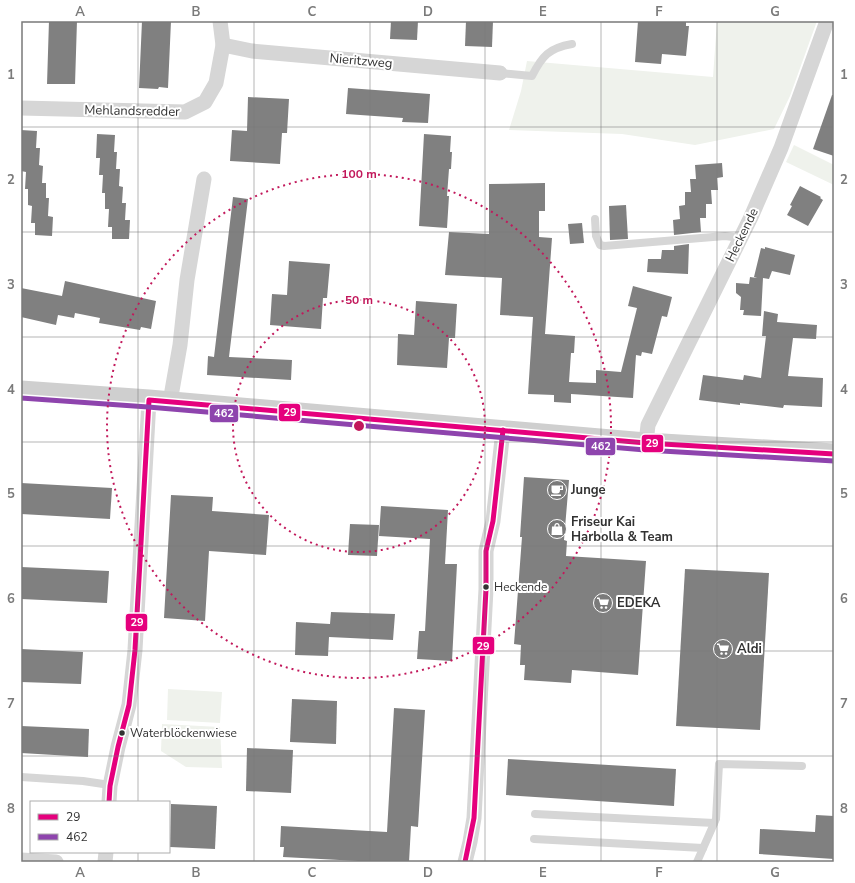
<svg xmlns="http://www.w3.org/2000/svg" width="855" height="883" viewBox="0 0 855 883" font-family="'Nunito Sans',sans-serif">
<style>
.green{fill:#eff2ec}
.building{fill:#808080}
.lines{fill:none;stroke-linecap:round;stroke-linejoin:round}
.service{stroke:#d6d6d6;stroke-width:8}
.minor{stroke:#d6d6d6;stroke-width:15}
.secondary{stroke:#cfcfcf;stroke-width:21}
.bus-1-casing{stroke:#fff;stroke-width:8}
.bus-2-casing{stroke:#fff;stroke-width:8}
.bus-1{stroke:#e5007d;stroke-width:5}
.bus-2{stroke:#8e44ad;stroke-width:5}
.grid{fill:none;stroke:#7a7a7a;stroke-width:1;stroke-opacity:0.55}
.ring{fill:none;stroke:#c2185b;stroke-width:2;stroke-dasharray:2 4}
.bus-dot{fill:#323232;stroke:#fff;stroke-width:1.5}
.labels{text-anchor:middle;dominant-baseline:central;stroke-width:4;stroke-linejoin:round;paint-order:stroke}
.bus-label{font-size:12px;fill:#323232;stroke:#fff;text-anchor:start}
.street-label{font-size:13px;fill:#323232;stroke:#fff}
.poi-label{font-size:13px;font-weight:bold;fill:#323232;stroke:#fff;text-anchor:start}
.centre{fill:#c2185b;stroke:#fff;stroke-width:2}
.ring-label{font-size:12px;text-anchor:middle;font-weight:bold;fill:#c2185b;stroke:#fff;stroke-width:4;stroke-linejoin:round;paint-order:stroke}
.line-badge{stroke:#fff;stroke-width:1.5}
.badge-label{font-size:11px;text-anchor:middle;font-weight:bold;fill:#fff}
.neatline{fill:none;stroke:#7a7a7a;stroke-width:1.5}
.grid-label{font-size:13px;text-anchor:middle;font-weight:bold;fill:#7a7a7a}
</style>
<rect width="100%" height="100%" fill="#fff"/>
<!-- green -->
<g class="green">
<polygon points="717,21 817,21 790,96 774,129 695,145 622,134 509,130 521,91 527,61 713,77"/>
<polygon points="794,145 834,165 834,185 786,162"/>
<polygon points="168,689 222,692 220,723 167,720"/>
<polygon points="162,724 220,727 222,768 186,767 161,751"/>
</g>
<!-- building -->
<g class="building">
<polygon points="49,21 77,21 75,84 47,84"/>
<polygon points="142,21 171,21 168,88 159,87 158,89 139,88"/>
<polygon points="391,21 418,21 417,40 390,39"/>
<polygon points="466,21 493,21 492,47 465,46"/>
<polygon points="638,21 686,21 686,26 689,26 686,56 662,54 661,64 635,62"/>
<polygon points="348,88 430,94 428,123 402,122 403,118 346,114"/>
<polygon points="832,95 834,95 834,156 813,149"/>
<polygon points="248,97 289,99 287,133 282,133 280,164 230,161 232,130 247,131"/>
<polygon points="21,130 37,131 36,148 40,148 39,165 43,166 42,183 46,183 46,198 49,198 48,216 53,217 52,236 35,235 35,223 31,223 32,206 28,205 28,189 25,189 26,172 21,171"/>
<polygon points="97,134 115,135 114,152 117,152 116,169 120,169 119,186 123,187 122,203 126,203 125,220 130,220 129,239 112,239 112,227 108,227 109,209 105,209 105,193 102,193 103,175 99,175 100,158 96,158"/>
<polygon points="424,134 451,136 450,152 452,152 451,169 449,169 447,196 449,196 447,228 419,226"/>
<polygon points="722,163 723,177 717,178 718,190 711,190 712,204 706,204 706,218 700,218 701,232 674,235 673,220 680,219 679,206 685,205 685,192 691,192 690,179 696,179 695,165"/>
<polygon points="545,183 545,211 539,211 539,237 552,238 545,334 575,336 574,353 571,353 569,382 596,383 596,370 621,372 637,308 628,306 633,286 672,297 667,317 662,316 652,354 642,352 641,356 636,355 633,398 571,394 571,403 554,402 554,395 528,394 533,317 500,315 502,278 445,275 449,232 489,234 489,184"/>
<polygon points="800,186 821,197 820,198 823,200 808,226 787,215 792,206 790,205"/>
<polygon points="233,197 248,199 229,357 292,360 291,380 207,375 208,356 214,357"/>
<polygon points="626,205 628,239 610,240 609,206"/>
<polygon points="582,223 584,243 570,244 568,224"/>
<polygon points="689,244 688,274 647,272 648,259 661,259 662,250 674,250 674,246"/>
<polygon points="765,247 795,255 790,275 772,271 769,279 763,278 761,316 743,315 744,310 740,310 741,297 736,293 736,283 749,284 750,277 757,278 754,277 761,248 765,249"/>
<polygon points="289,261 330,264 327,298 323,298 321,329 270,325 272,294 287,295"/>
<polygon points="65,281 156,301 151,329 141,327 140,330 99,323 100,318 75,313 74,318 58,315 56,325 21,317 21,288 62,296"/>
<polygon points="416,301 457,304 455,338 449,338 447,368 397,365 398,334 414,335"/>
<polygon points="764,311 778,314 777,322 817,325 816,339 793,338 788,376 823,378 822,407 784,405 783,408 740,403 740,405 699,400 703,375 743,380 744,375 761,378 766,336 762,336"/>
<polygon points="524,477 569,480 564,540 567,541 566,556 646,561 638,675 572,670 571,683 524,680 525,665 520,665 521,645 514,644 522,537 520,537"/>
<polygon points="21,483 112,488 110,519 21,514"/>
<polygon points="171,495 213,497 212,511 269,515 266,555 209,551 205,621 164,618"/>
<polygon points="381,506 448,510 445,564 457,564 452,661 417,659 419,631 425,631 430,539 379,536"/>
<polygon points="350,524 379,525 377,556 348,555"/>
<polygon points="21,567 109,571 107,603 21,599"/>
<polygon points="685,569 769,573 760,730 676,726"/>
<polygon points="331,612 395,614 393,640 329,637 328,656 295,655 296,622 330,624"/>
<polygon points="21,649 83,652 81,684 21,682"/>
<polygon points="292,699 337,701 336,744 290,742"/>
<polygon points="394,708 425,710 418,827 411,826 409,862 377,862 283,857 284,847 280,847 281,826 387,832"/>
<polygon points="21,726 89,729 88,757 21,753"/>
<polygon points="247,748 293,750 291,793 246,791"/>
<polygon points="508,759 676,769 674,806 506,795"/>
<polygon points="171,804 217,806 215,849 170,847"/>
<polygon points="816,815 834,816 834,859 759,854 760,829 815,832"/>
</g>
<g class="lines">
<!-- service -->
<g class="service">
<path d="M500,73L532,76C542,56 549,48 572,44"/>
<polyline points="595,219 596,236 600,245 604,246 725,236 741,238"/>
<polyline points="21,777 83,781 110,785"/>
<polyline points="535,814 714,823"/>
<polyline points="534,839 703,848"/>
<polyline points="697,862 716,819 719,764 802,766"/>
</g>
<!-- minor -->
<g class="minor">
<polyline points="223,45 252,51 500,73"/>
<polyline points="21,108 185,112 205,102 216,83 223,45 220,21"/>
<polyline points="170,402 180,345 187,280 204,179"/>
<polyline points="646,443 648,425 751,217 781,148 827,21"/>
<polyline points="109,802 110,786 118,747 129,705 135,650 149,400"/>
<polyline points="21,860 56,862"/>
<polyline points="105,862 106,852"/>
<polyline points="465,862 470,842 474,818 486,589 486,551 493,521 503,430"/>
</g>
<!-- secondary -->
<polyline class="secondary" points="21,391 149,400 646,443 834,454"/>
<!-- bus-1 casing -->
<g class="bus-1-casing">
<g id="bus-1">
<polyline points="109,802 110,786 118,747 129,705 135,650 149,400 646,443 834,454"/>
<polyline points="465,862 474,818 486,589 486,551 493,521 503,430"/>
</g>
</g>
<!-- bus-2 casing -->
<g class="bus-2-casing">
<polyline id="bus-2" points="21,398 148,407 645,450 834,461"/>
</g>
<!-- bus-1 -->
<use href="#bus-1" class="bus-1"/>
<!-- bus-2 -->
<use href="#bus-2" class="bus-2"/>
</g>
<!-- grid -->
<path class="grid" d="M138,21V802M254,21V862M370,21V862M485,21V862M601,21V862M717,21V862M21,127H834M21,232H834M21,337H834M21,442H834M21,546H834M21,651H834M21,756H834M138,852V862"/>
<!-- distance rings -->
<g class="ring">
<circle cx="359" cy="426" r="126"/>
<circle cx="359" cy="426" r="252"/>
</g>
<!-- icons -->
<defs>
<g id="cafe-disc" transform="scale(1)"><circle r="9.5" fill="#7a7a7a" stroke="#fff"/><path d="M-5.5-4.5H6V0H3Q3 3.5 0 3.5H-2.5Q-5.5 3.5-5.5 0ZM3-3.2v2h1.7v-2ZM-6 4.5H4V6H-6Z" fill="#fff"/></g>
<g id="shop-disc" transform="scale(1)"><circle r="9.5" fill="#7a7a7a" stroke="#fff"/><path d="M-5-2.5h2.3a2.7 3.5 0 0 1 5.4 0H5L5.5 6h-11ZM-1.5-2.5h3a1.5 2.3 0 0 0-3 0Z" fill="#fff"/></g>
<g id="supermarket-disc" transform="scale(1)"><circle r="9.5" fill="#7a7a7a" stroke="#fff"/><path d="M-6-5.5h2.5l.6 2H6L4.5 2H-2.5L-4.4-4H-6ZM-1.5 3.2a1.3 1.3 0 1 0 .1 0ZM3 3.2a1.3 1.3 0 1 0 .1 0Z" fill="#fff"/></g>
</defs>
<g fill-rule="evenodd">
<use href="#cafe-disc" x="557" y="490"/>
<use href="#shop-disc" x="557" y="529"/>
<use href="#supermarket-disc" x="603" y="603"/>
<use href="#supermarket-disc" x="723" y="649"/>
</g>
<!-- markers -->
<g class="bus-dot">
<circle cx="486" cy="587" r="3.5"/>
<circle cx="122" cy="733" r="3.5"/>
</g>
<g class="labels">
<!-- bus labels -->
<g class="bus-label">
<text x="494" y="587">Heckende</text>
<text x="130" y="733">Waterblöckenwiese</text>
</g>
<!-- street labels -->
<g class="street-label">
<text transform="translate(361 61) rotate(5)">Nieritzweg</text>
<text transform="translate(132 111) rotate(1)">Mehlandsredder</text>
<text transform="translate(742 235) rotate(-64)">Heckende</text>
</g>
<!-- poi labels -->
<g class="poi-label">
<text x="571" y="490">Junge</text>
<text x="571" y="522">Friseur Kai<tspan x="571" dy="15">Harbolla &amp; Team</tspan></text>
<text x="617" y="603">EDEKA</text>
<text x="737" y="649">Aldi</text>
</g>
</g>
<circle cx="359" cy="426" r="6" class="centre"/>
<g class="ring-label">
<text x="359" y="178">100 m</text>
<text x="359" y="304">50 m</text>
</g>
<g class="line-badge">
<rect x="278" y="403" width="23" height="19" rx="4" fill="#e5007d"/>
<rect x="209" y="404" width="30" height="19" rx="4" fill="#8e44ad"/>
<rect x="641" y="434" width="23" height="19" rx="4" fill="#e5007d"/>
<rect x="585" y="437" width="31" height="19" rx="4" fill="#8e44ad"/>
<rect x="125" y="613" width="23" height="19" rx="4" fill="#e5007d"/>
<rect x="472" y="636" width="23" height="19" rx="4" fill="#e5007d"/>
</g>
<g class="badge-label">
<text x="290" y="416">29</text>
<text x="224" y="417">462</text>
<text x="652" y="447">29</text>
<text x="601" y="450">462</text>
<text x="137" y="626">29</text>
<text x="483" y="650">29</text>
</g>
<!-- border -->
<rect width="855" height="883" fill="none" stroke="#ffffff" stroke-width="44"/>
<!-- legend -->
<rect x="30" y="801" width="140" height="52" fill="#ffffff" stroke="#adadad"/>
<rect x="38" y="814" width="20" height="6" fill="#e5007d" stroke="#adadad"/>
<text x="66" y="821" font-size="12" fill="#323232">29</text>
<rect x="38" y="834" width="20" height="6" fill="#8e44ad" stroke="#adadad"/>
<text x="66" y="841" font-size="12" fill="#323232">462</text>
<rect x="22" y="22" width="811" height="839" class="neatline"/>
<g class="grid-label">
<text x="80" y="16">A</text>
<text x="196" y="16">B</text>
<text x="312" y="16">C</text>
<text x="428" y="16">D</text>
<text x="543" y="16">E</text>
<text x="659" y="16">F</text>
<text x="775" y="16">G</text>
<text x="11" y="79">1</text>
<text x="844" y="79">1</text>
<text x="11" y="184">2</text>
<text x="844" y="184">2</text>
<text x="11" y="289">3</text>
<text x="844" y="289">3</text>
<text x="11" y="394">4</text>
<text x="844" y="394">4</text>
<text x="11" y="498">5</text>
<text x="844" y="498">5</text>
<text x="11" y="603">6</text>
<text x="844" y="603">6</text>
<text x="11" y="708">7</text>
<text x="844" y="708">7</text>
<text x="11" y="813">8</text>
<text x="844" y="813">8</text>
<text x="80" y="877">A</text>
<text x="196" y="877">B</text>
<text x="312" y="877">C</text>
<text x="428" y="877">D</text>
<text x="543" y="877">E</text>
<text x="659" y="877">F</text>
<text x="775" y="877">G</text>
</g>
</svg>
